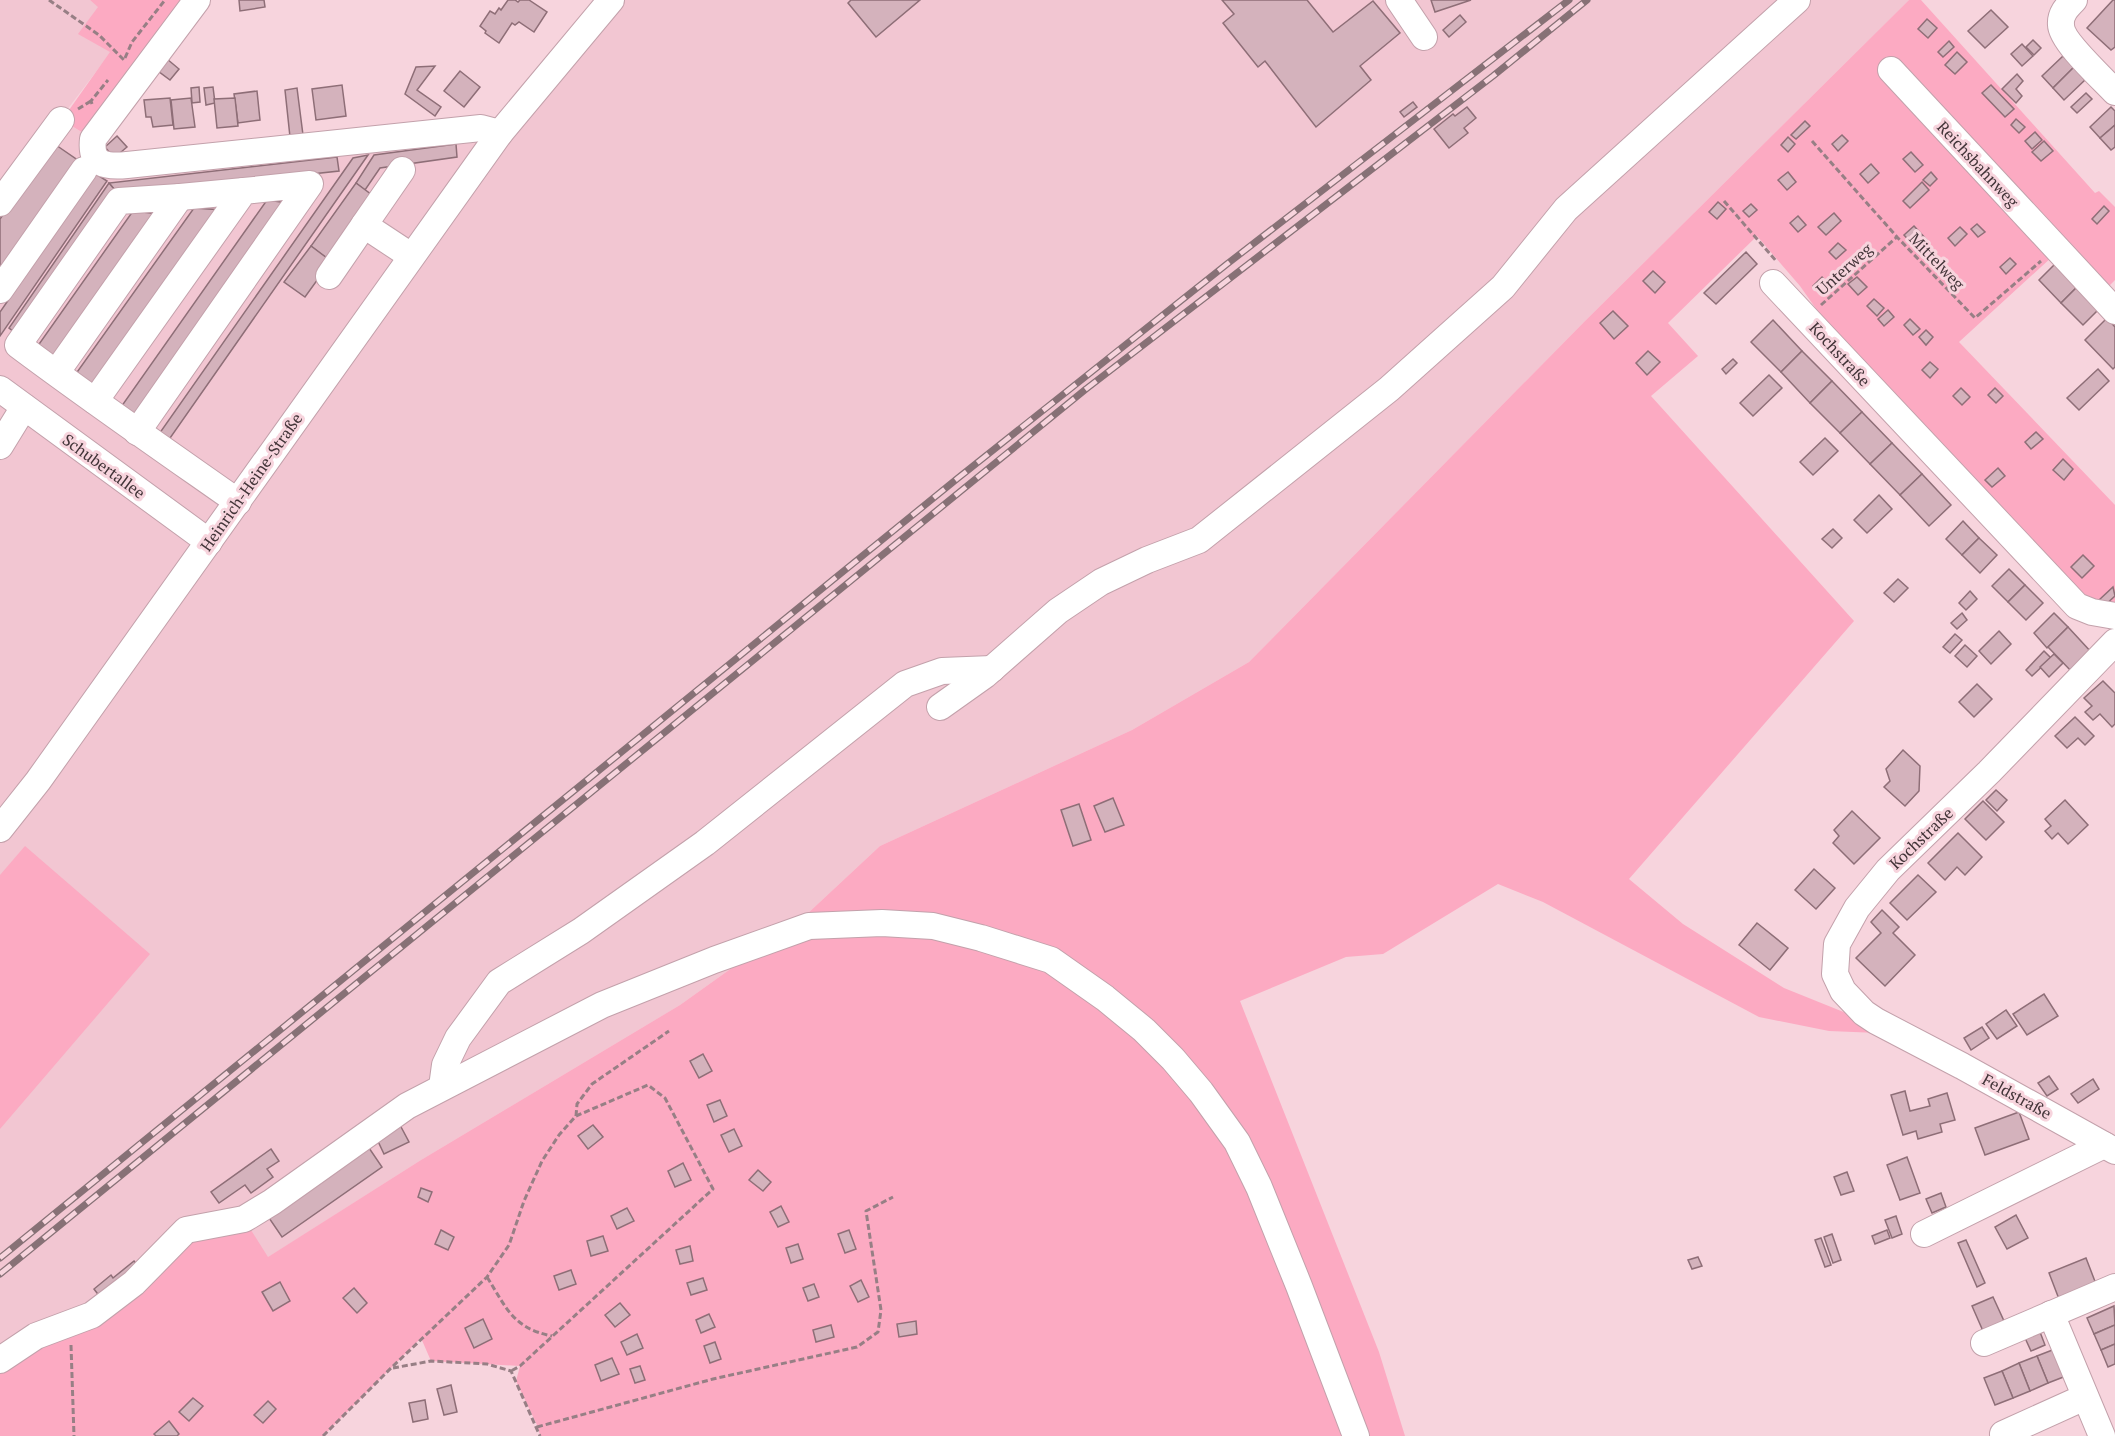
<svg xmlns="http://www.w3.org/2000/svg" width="2115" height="1436" viewBox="0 0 2115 1436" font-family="'PT Serif',serif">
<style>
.built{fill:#f2c6d2}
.green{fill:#fcaac2}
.building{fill:#d4b2bc;stroke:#8e6e77;stroke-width:1.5}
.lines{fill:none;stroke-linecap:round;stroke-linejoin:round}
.minor-casing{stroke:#c3a1ab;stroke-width:28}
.path{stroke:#977f85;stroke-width:3;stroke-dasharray:6 3;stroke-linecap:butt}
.minor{stroke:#fff;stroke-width:26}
.rail-casing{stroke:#877176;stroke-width:7}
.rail{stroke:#f7d4dd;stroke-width:4.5;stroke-dasharray:14;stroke-linecap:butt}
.labels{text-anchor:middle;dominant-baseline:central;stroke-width:6;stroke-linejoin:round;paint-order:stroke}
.street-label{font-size:16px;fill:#423438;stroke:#f7d4dd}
</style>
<rect width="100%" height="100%" fill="#f7d4dd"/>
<!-- built -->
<polygon class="built" points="0,0 90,0 98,6 111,52 60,119 93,139 97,161 500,133 613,0 1909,0 1584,322 1249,662 1132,730 880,846 806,915 680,1005 421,1160 267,1258 134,1283 0,1360"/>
<!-- green -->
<g class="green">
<polygon points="90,0 196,0 93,139 62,120 110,52 78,34 98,7"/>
<polygon points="1909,0 1921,0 2095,193 2099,191 2115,207 2115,280 2106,289 2065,245 1959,342 2115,505 2115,609 2098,609 1824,320 1800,286 1757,236 1668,323 1698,356 1651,396 1854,621 1629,879 1683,924 1784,988 1918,1042 1878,1033 1829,1031 1759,1017 1543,902 1498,884 1383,954 1346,957 1240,1001 1379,1352 1405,1436 540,1436 538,1427 516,1381 520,1366 431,1361 421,1338 323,1436 0,1436 0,1360 92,1315 186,1230 244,1219 268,1257 421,1160 680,1005 806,915 880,846 1132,730 1249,662 1584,322"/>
<polygon points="25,846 150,954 0,1129 0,875"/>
</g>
<!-- building -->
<g class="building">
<polygon points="239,0 264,0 265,7 240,11"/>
<polygon points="508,0 515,0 518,2 520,0 529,0 547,12 534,32 519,22 515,25 512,23 499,43 485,33 486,31 480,26 490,11 495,14 499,8 501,10"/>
<polygon points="851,0 920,0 876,37 848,3"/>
<polygon points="1222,0 1307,0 1333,32 1373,1 1400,33 1360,66 1371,80 1316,127 1265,61 1258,67 1223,23 1234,14"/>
<polygon points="1431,0 1471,0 1435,12"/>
<polygon points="2113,0 2115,0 2115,47 2111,50 2087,28"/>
<polygon points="1991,10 2008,27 1985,48 1968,31"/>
<polygon points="1460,15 1466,22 1449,37 1443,30"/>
<polygon points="1927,19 1937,28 1928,38 1918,29"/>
<polygon points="2033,40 2041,48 2034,55 2026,47"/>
<polygon points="1949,41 1954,47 1943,57 1938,52"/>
<polygon points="2022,44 2033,56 2022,66 2011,54"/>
<polygon points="1957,52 1967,62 1955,74 1945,65"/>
<polygon points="2063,56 2074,67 2053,88 2042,76"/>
<polygon points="167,59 179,69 170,80 158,71"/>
<polygon points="435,66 417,90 441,107 435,116 405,94 416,67"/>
<polygon points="2074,67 2085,80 2064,100 2053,88"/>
<polygon points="460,71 480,87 464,107 444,91"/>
<polygon points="2017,74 2023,81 2016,89 2022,96 2016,103 2002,89"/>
<polygon points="342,85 346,116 316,120 312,89"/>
<polygon points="1991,85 2014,109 2005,117 1982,93"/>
<polygon points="199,87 200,102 192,103 191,88"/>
<polygon points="213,87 215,103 206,105 204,88"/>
<polygon points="297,88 303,135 290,137 285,90"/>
<polygon points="257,91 260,120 238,123 234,94"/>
<polygon points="2086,93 2092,99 2077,113 2071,107"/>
<polygon points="170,98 173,125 153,127 151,117 146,117 144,100"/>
<polygon points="191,98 195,127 174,129 171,100"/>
<polygon points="235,98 238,126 217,128 214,99"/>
<polygon points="1413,102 1417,107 1404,117 1400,112"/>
<polygon points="1467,107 1476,118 1464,128 1468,133 1449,148 1434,129 1453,114 1455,116"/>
<polygon points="2111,107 2115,111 2115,125 2100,138 2090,127"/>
<polygon points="2016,119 2025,127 2019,133 2011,125"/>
<polygon points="1805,121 1810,126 1796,139 1791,135"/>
<polygon points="2115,125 2115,147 2111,150 2100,138"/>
<polygon points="2035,132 2042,140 2032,149 2025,141"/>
<polygon points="1842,135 1848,141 1838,151 1832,144"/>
<polygon points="117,136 127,147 114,158 105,147"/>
<polygon points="1788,137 1795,144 1788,152 1781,145"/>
<polygon points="2044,141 2053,151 2041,161 2032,152"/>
<polygon points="53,143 79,161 0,276 0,219"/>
<polygon points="456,144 457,157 380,168 365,190 356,183 374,155"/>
<polygon points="1911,152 1923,165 1915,172 1903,159"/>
<polygon points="368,155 168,441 159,434 353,158"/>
<polygon points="337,157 339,171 119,195 109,183"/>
<polygon points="1871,164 1879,173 1868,183 1860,174"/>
<polygon points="1788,172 1796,182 1787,190 1778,180"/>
<polygon points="1931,172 1937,179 1930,186 1923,180"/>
<polygon points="96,174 107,181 0,336 0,312"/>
<polygon points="1922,182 1929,190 1910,208 1903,201"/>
<polygon points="109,183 119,195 18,335 9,328"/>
<polygon points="356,183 372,195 326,258 311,246"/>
<polygon points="267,200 281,202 290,208 140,421 121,407"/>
<polygon points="1718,202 1726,209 1717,219 1709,212"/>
<polygon points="1751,204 1757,210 1749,217 1743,211"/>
<polygon points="2104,206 2109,211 2097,224 2092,219"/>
<polygon points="194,208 223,210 95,389 75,375"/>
<polygon points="133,211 151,213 160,219 59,363 37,347"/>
<polygon points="1834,213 1841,221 1826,235 1818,227"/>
<polygon points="1798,216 1806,225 1798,232 1790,223"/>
<polygon points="1977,224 1985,232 1978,237 1971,229"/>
<polygon points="1914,226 1927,240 1917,249 1904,235"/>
<polygon points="1960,227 1967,234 1955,246 1948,238"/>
<polygon points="1838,243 1846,250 1836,259 1829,252"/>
<polygon points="311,246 331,261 305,297 284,282"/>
<polygon points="1746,252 1757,264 1716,304 1704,293"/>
<polygon points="2010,258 2016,264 2006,274 2000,267"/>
<polygon points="2055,264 2078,286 2061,303 2039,280"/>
<polygon points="1653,271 1665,282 1655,293 1643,281"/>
<polygon points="1822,277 1831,287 1822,295 1813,286"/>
<polygon points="1857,277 1867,287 1858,295 1848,284"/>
<polygon points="2078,286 2100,308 2083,325 2061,303"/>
<polygon points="1874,299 1884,308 1877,316 1867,306"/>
<polygon points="1888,310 1894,317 1884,326 1878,319"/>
<polygon points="1613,311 1628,326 1614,339 1600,323"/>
<polygon points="2107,318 2115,327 2115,367 2113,369 2085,340"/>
<polygon points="1910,319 1920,329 1913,335 1904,325"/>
<polygon points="1773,320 1802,351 1781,372 1751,342"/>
<polygon points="1926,330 1933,337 1926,345 1919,337"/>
<polygon points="1648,351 1660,362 1647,375 1636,363"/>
<polygon points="1802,351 1832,381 1810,403 1781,372"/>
<polygon points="1733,359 1737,363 1726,374 1722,369"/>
<polygon points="1930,362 1938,369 1930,378 1922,370"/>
<polygon points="2098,369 2109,381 2079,410 2067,398"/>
<polygon points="1769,375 1782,388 1753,416 1740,403"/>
<polygon points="1832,381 1862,412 1840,433 1810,403"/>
<polygon points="1961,388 1970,397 1962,405 1953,396"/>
<polygon points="1995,388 2003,396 1996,403 1988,395"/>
<polygon points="1862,412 1892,443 1870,464 1840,433"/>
<polygon points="2036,432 2043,439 2031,449 2025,442"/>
<polygon points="1825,438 1838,451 1813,475 1800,462"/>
<polygon points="1892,443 1922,474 1900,495 1870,464"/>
<polygon points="2063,459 2073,469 2064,480 2053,470"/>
<polygon points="1998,468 2005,476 1992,487 1985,480"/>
<polygon points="1922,474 1951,505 1929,526 1900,495"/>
<polygon points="1879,495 1892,509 1867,533 1854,520"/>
<polygon points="1963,521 1979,538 1962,555 1946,539"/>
<polygon points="1833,529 1842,538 1832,548 1822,539"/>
<polygon points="1979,538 1997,555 1980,573 1962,555"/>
<polygon points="2083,555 2094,566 2082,578 2071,567"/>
<polygon points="2009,569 2025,585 2008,602 1992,586"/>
<polygon points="1898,579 1908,588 1894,602 1884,593"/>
<polygon points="2025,585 2043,603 2026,620 2008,602"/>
<polygon points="2113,587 2115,596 2104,606 2099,600"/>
<polygon points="1970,591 1977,599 1966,610 1959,603"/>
<polygon points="1962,613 1967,620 1957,629 1951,623"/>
<polygon points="2054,613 2068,627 2047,648 2034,633"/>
<polygon points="2068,627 2092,653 2072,672 2048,647"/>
<polygon points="1999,631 2011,644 1991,664 1979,651"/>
<polygon points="1955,634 1962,640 1950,653 1943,647"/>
<polygon points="1965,645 1977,656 1967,667 1955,656"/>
<polygon points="2044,651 2051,658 2032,676 2026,670"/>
<polygon points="2054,654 2063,663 2049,677 2040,667"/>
<polygon points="2103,681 2115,693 2115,724 2112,727 2100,714 2093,720 2085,712 2092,706 2084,698"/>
<polygon points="1977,684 1992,699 1974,717 1959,702"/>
<polygon points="2075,717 2094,736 2085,745 2078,738 2067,748 2055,736"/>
<polygon points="1903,750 1920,766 1919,791 1905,806 1884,787 1890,781 1886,769"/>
<polygon points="1996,790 2007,800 1997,811 1986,800"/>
<polygon points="1113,798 1124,825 1105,832 1094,806"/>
<polygon points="2065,800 2088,825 2068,844 2058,833 2052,839 2045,831 2051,826 2045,819"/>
<polygon points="1983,801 2004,822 1986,840 1965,819"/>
<polygon points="1079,804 1091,840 1073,846 1061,810"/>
<polygon points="1852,811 1880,838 1854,864 1833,843 1839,836 1834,830"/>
<polygon points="1958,833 1982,857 1965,875 1957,867 1945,880 1928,863"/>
<polygon points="1814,869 1835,888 1816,909 1795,890"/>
<polygon points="1918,875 1936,892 1907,920 1890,903"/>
<polygon points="1882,910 1899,927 1893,933 1915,955 1885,986 1856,958 1881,933 1871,922"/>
<polygon points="1757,923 1788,948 1770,970 1739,945"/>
<polygon points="2044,994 2058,1016 2027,1035 2013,1014"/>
<polygon points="2006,1010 2017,1026 1997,1039 1986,1024"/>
<polygon points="1982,1027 1989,1038 1971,1050 1964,1038"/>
<polygon points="703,1054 712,1071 699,1078 690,1061"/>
<polygon points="2049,1076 2058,1089 2047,1096 2038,1083"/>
<polygon points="2093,1079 2099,1089 2078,1103 2071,1094"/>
<polygon points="1905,1091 1910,1111 1930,1106 1928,1099 1947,1093 1955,1120 1940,1124 1942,1132 1918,1139 1916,1131 1903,1135 1891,1095"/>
<polygon points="720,1100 727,1116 714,1122 707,1105"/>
<polygon points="2019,1112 2029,1139 1985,1155 1975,1128"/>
<polygon points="400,1125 409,1142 384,1154 376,1137"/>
<polygon points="593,1125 603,1137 588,1149 578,1136"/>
<polygon points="734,1129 742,1146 729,1152 721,1135"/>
<polygon points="367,1145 382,1167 282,1237 267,1215"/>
<polygon points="271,1149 279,1161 267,1169 273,1177 251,1193 245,1185 219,1203 211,1192"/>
<polygon points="1907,1157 1920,1193 1900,1200 1887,1165"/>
<polygon points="683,1163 691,1180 675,1187 668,1171"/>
<polygon points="758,1170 771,1182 763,1191 749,1180"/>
<polygon points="1847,1172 1854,1191 1841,1195 1834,1177"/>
<polygon points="421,1188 432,1192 428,1202 418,1197"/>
<polygon points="1941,1193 1946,1207 1932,1213 1926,1199"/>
<polygon points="781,1206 789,1222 778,1227 770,1212"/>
<polygon points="627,1208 634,1221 617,1229 611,1216"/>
<polygon points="2016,1215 2028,1238 2007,1249 1995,1227"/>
<polygon points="1896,1216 1902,1234 1892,1238 1885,1220"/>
<polygon points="441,1230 454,1237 448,1250 435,1244"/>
<polygon points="849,1230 856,1249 845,1253 838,1234"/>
<polygon points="1887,1230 1890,1238 1875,1244 1872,1236"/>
<polygon points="1832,1234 1841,1260 1833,1263 1824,1237"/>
<polygon points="603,1236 608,1251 591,1256 587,1241"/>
<polygon points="1821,1238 1831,1265 1825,1267 1815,1240"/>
<polygon points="1966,1240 1985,1283 1977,1287 1958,1243"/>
<polygon points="798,1244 803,1259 791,1263 786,1248"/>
<polygon points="690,1246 693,1261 680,1264 676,1250"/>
<polygon points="1698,1257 1702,1266 1692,1269 1688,1260"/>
<polygon points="2086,1258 2096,1284 2059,1299 2049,1273"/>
<polygon points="134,1261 141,1270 103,1301 94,1289 111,1275 113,1278"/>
<polygon points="571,1270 576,1284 559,1290 554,1276"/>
<polygon points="703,1278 707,1290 691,1295 687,1283"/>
<polygon points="861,1280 869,1297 858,1302 850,1286"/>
<polygon points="280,1282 290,1301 273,1311 262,1292"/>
<polygon points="814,1284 819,1297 808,1301 803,1288"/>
<polygon points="354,1288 367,1303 357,1313 343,1298"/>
<polygon points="1993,1297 2004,1321 1983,1331 1972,1306"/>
<polygon points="620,1303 630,1315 615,1327 605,1315"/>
<polygon points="2114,1306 2115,1325 2094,1334 2087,1318"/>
<polygon points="709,1314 715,1327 701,1333 696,1320"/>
<polygon points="483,1319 492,1339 474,1348 465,1328"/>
<polygon points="916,1321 917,1334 899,1337 897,1324"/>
<polygon points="831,1325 834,1337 816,1342 813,1330"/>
<polygon points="2115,1325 2115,1344 2101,1350 2094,1334"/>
<polygon points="2040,1332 2045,1345 2031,1351 2025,1338"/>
<polygon points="637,1334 643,1348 627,1355 621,1342"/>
<polygon points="715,1342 721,1359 710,1363 704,1346"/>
<polygon points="2115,1344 2115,1364 2108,1367 2101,1350"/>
<polygon points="2055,1349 2066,1376 2048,1383 2037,1356"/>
<polygon points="2037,1356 2048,1383 2030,1391 2019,1363"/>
<polygon points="612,1358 619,1374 601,1381 595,1365"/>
<polygon points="2019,1363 2030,1391 2013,1398 2002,1371"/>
<polygon points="640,1366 645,1380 635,1383 630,1369"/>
<polygon points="2002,1371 2013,1398 1995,1405 1984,1378"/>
<polygon points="451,1385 457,1412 444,1415 437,1389"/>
<polygon points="193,1398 203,1406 189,1421 179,1412"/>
<polygon points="425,1400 428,1419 413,1422 409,1403"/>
<polygon points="268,1401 276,1409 263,1423 254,1415"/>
<polygon points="169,1421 179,1434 177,1436 156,1436 154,1434"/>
</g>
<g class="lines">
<!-- minor casing -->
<g class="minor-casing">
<g id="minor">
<path d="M197,0L93,139C90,165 105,167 127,165L481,128L500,133"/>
<polyline points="1399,0 1424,37"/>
<path d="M2074,0C2067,7 2060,14 2061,25C2061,41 2103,79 2115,92"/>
<polyline points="1891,70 2115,311"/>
<polyline points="402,170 364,225 411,256"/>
<polyline points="180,197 244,191"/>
<polyline points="0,203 61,120"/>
<polyline points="329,276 364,225"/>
<polyline points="1773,283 2077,606 2092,612 2115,616"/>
<polyline points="0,290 84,170"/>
<path d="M56,373L180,197L119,201L18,345C90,399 164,450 238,502"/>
<polyline points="0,389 209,542"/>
<polyline points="95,401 244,191 310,184 137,432"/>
<polyline points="0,446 24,407"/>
<polyline points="2115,642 1989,772 1888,870 1857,908 1837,944 1835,974 1843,991 1864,1013 1876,1021 1962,1066 2115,1151"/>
<polyline points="940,707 985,675 1058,611 1101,582 1147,560 1199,540 1389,389 1503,287 1566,209 1797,0"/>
<polyline points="0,829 38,781 500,133 611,0"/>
<polyline points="442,1087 445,1065 458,1038 499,982 581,931 705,843 905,684 942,671 992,669"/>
<polyline points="1924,1234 2104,1145"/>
<polyline points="2051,1314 2102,1436"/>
<polyline points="1984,1343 2115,1287"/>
<polyline points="0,1360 36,1336 92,1315 134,1283 186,1230 244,1219 272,1202 407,1106 602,1005 714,960 809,926 882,923 933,926 981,938 1051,960 1105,998 1144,1030 1173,1059 1201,1092 1237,1142 1259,1187 1299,1286 1356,1436"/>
<polyline points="2003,1434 2085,1397"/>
</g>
</g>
<!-- path -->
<g class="path">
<polyline points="49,0 99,35 124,60"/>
<polyline points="125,58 132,42 165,0"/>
<polyline points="92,104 91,101 108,80"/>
<polyline points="78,109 91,101"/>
<polyline points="1812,141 1897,237 1975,318 2041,261"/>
<polyline points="1724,201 1777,262"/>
<polyline points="1821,305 1897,237"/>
<polyline points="576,1116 577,1104 592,1084 669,1031"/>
<path d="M487,1277C507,1309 513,1328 552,1336"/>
<polyline points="71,1345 74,1436"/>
<polyline points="393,1368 431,1361 487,1364 511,1371 540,1436"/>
<polyline points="537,1427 713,1379 857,1347 878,1332 881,1310 866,1211 893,1197"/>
<polyline points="323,1436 391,1368 487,1277 509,1245 524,1201 542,1161 559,1135 576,1116 648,1085 665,1098 713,1189 520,1366 511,1371"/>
</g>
<!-- minor -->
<use href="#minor" class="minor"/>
<!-- rail casing -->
<g class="rail-casing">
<g id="rail">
<polyline points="0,1258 958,478 1227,264 1569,0"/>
<polyline points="0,1274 1086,389 1493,76 1587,0"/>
</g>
</g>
<!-- rail -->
<use href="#rail" class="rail"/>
</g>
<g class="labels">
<!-- street labels -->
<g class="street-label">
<text transform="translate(1978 164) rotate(47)">Reichsbahnweg</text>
<text transform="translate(1937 261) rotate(46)">Mittelweg</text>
<text transform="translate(1844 269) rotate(-42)">Unterweg</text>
<text transform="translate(1840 354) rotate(47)">Kochstraße</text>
<text transform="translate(104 466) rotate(36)">Schubertallee</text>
<text transform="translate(251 482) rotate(-55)">Heinrich-Heine-Straße</text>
<text transform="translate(1921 838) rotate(-44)">Kochstraße</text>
<text transform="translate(2017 1096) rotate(29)">Feldstraße</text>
</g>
</g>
</svg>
